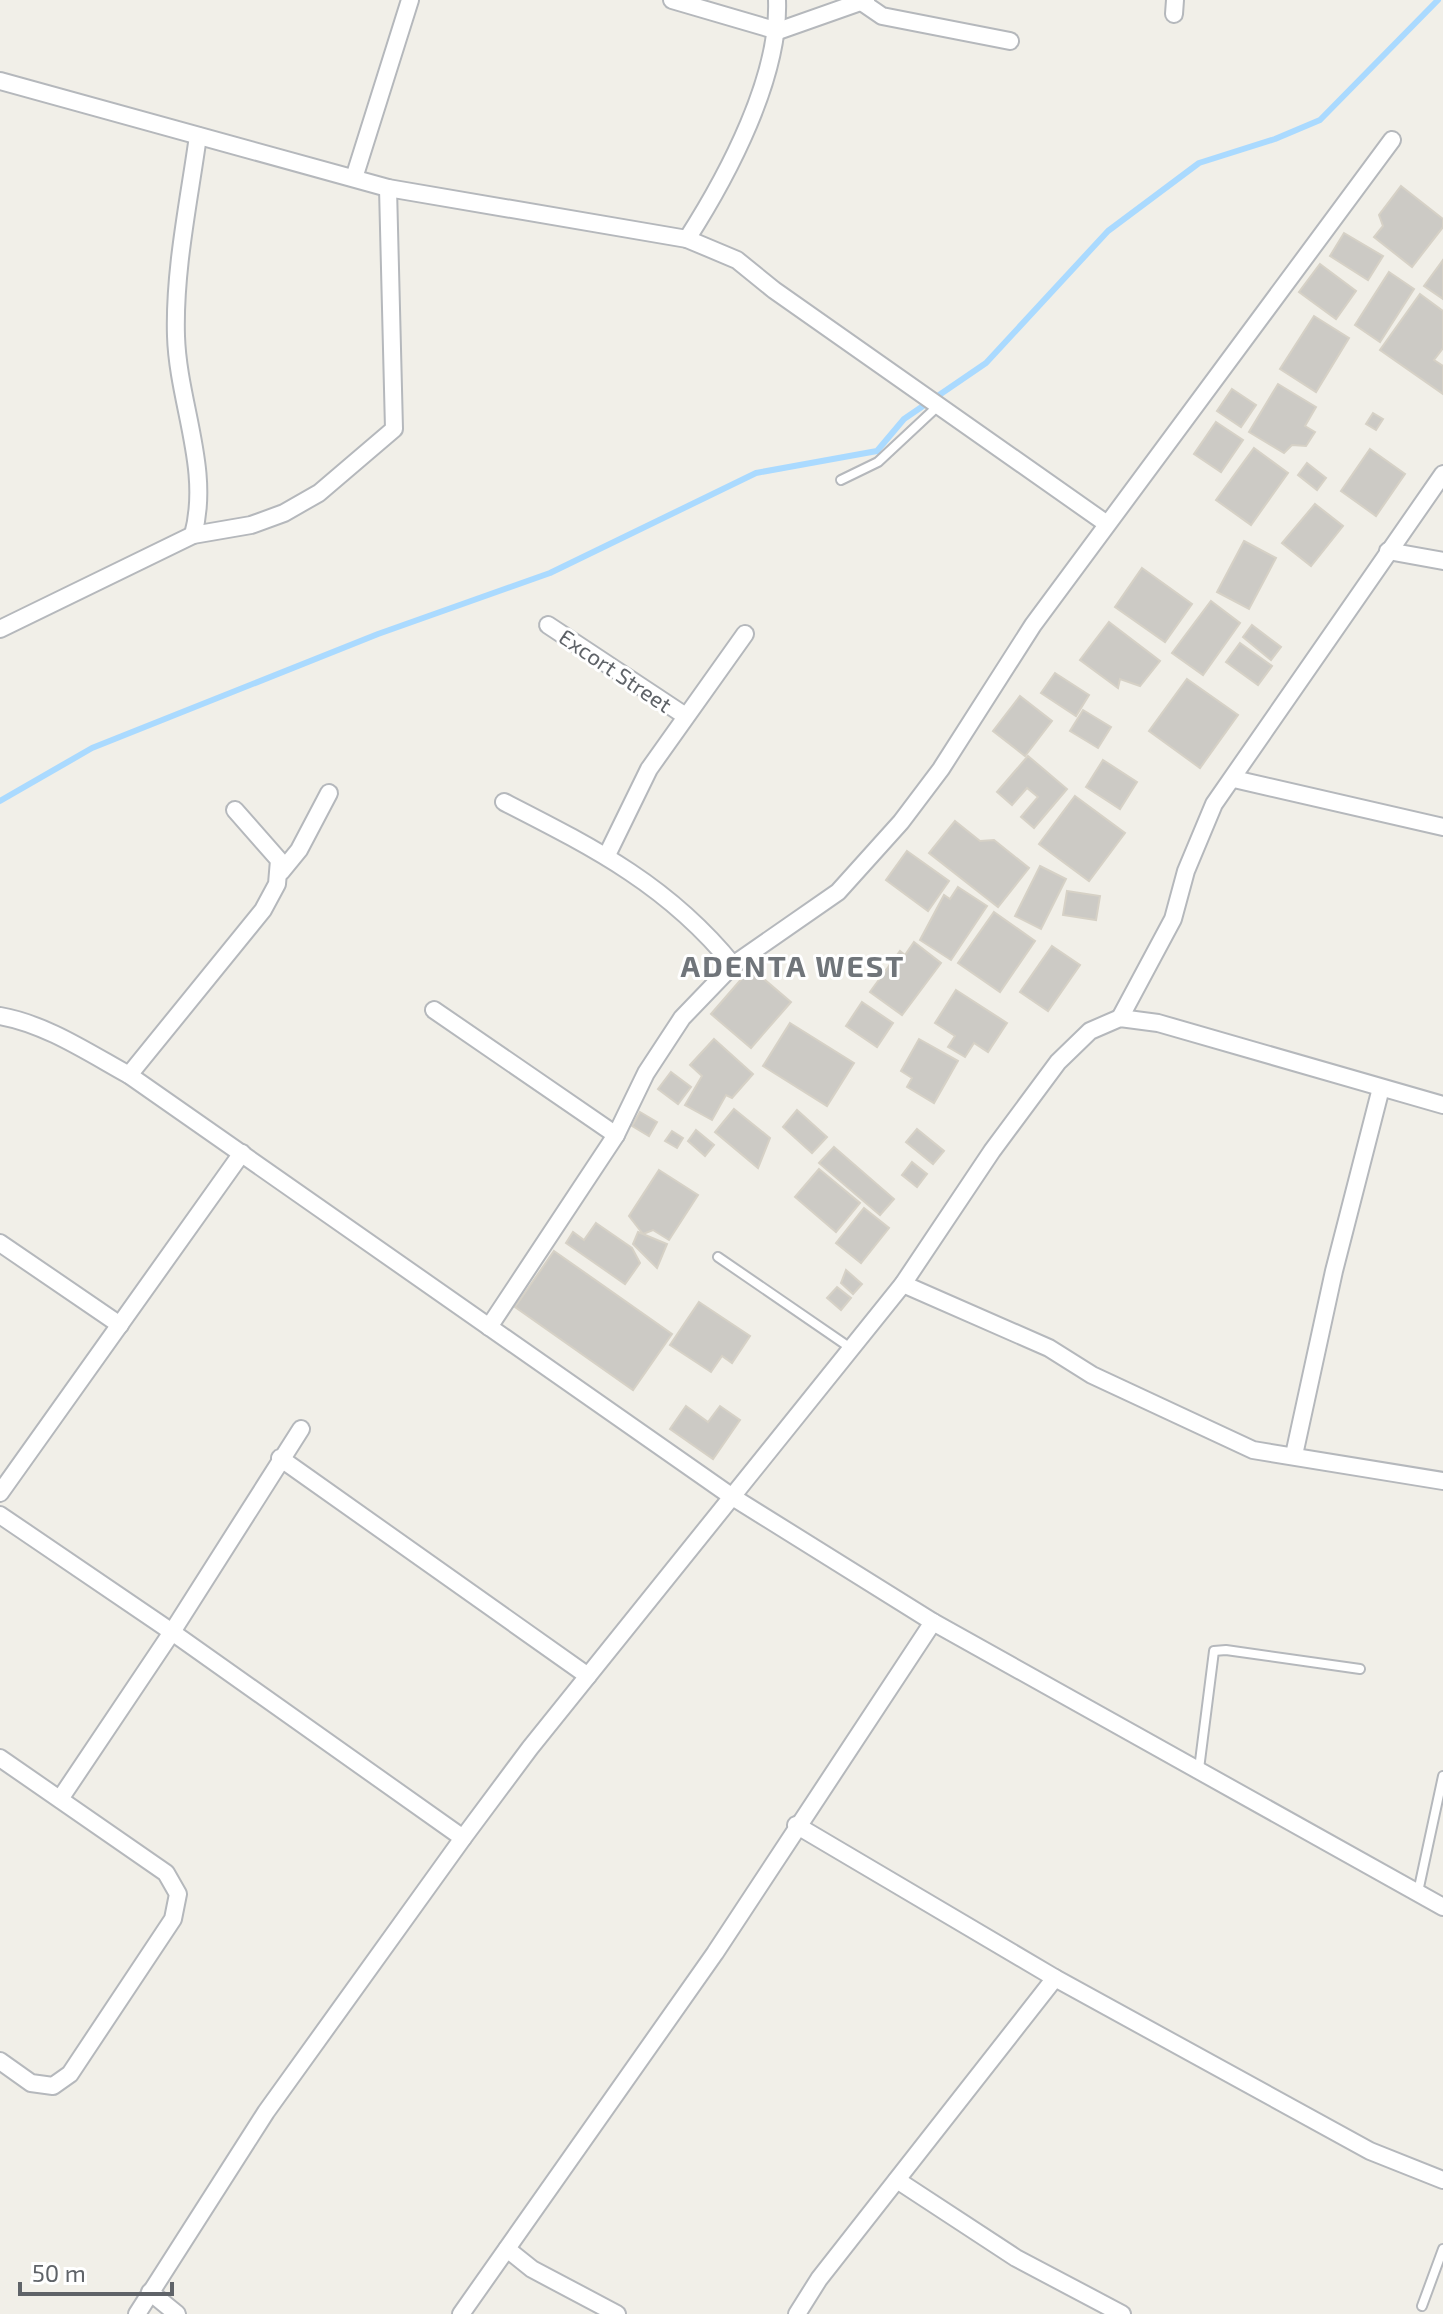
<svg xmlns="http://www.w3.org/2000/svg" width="1443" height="2314" viewBox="0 0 1443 2314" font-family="'Exo 2',sans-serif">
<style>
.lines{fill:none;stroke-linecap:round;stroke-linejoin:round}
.stream{stroke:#aadaff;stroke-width:6}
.building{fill:#cccac5;stroke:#d6d1c6;stroke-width:2}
.lane-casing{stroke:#b5b8bc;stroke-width:12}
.street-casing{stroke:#b5b8bc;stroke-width:20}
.lane{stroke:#fff;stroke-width:8}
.street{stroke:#fff;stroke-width:16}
.labels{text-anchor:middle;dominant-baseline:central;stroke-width:6;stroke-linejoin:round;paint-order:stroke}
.street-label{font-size:22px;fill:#5f6368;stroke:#fff}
.district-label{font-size:30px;font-weight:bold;letter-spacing:2px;fill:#70757a;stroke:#fff}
</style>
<rect width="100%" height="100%" fill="#f1efe8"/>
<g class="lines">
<!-- stream -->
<polyline class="stream" points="0,801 92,748 378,634 550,573 756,473 877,451 904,419 986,363 1108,231 1199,163 1275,139 1320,120 1438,0"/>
</g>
<!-- building -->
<g class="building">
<polygon points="1401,186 1443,219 1443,227 1412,267 1374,237 1383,226 1379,215"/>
<polygon points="1344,233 1383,256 1368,280 1330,256"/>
<polygon points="1443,260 1443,299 1424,286"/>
<polygon points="1320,264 1356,291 1336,319 1299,292"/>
<polygon points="1389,272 1414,289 1380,342 1355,325"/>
<polygon points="1420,294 1443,311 1443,348 1434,360 1443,366 1443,394 1380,350"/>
<polygon points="1314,316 1349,338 1316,392 1280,369"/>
<polygon points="1278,384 1316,407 1305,426 1315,432 1306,446 1292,445 1284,453 1249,432"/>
<polygon points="1232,389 1256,405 1241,427 1217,411"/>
<polygon points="1373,413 1383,419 1376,430 1366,424"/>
<polygon points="1216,422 1243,440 1221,472 1194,454"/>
<polygon points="1254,448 1288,473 1251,525 1216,500"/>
<polygon points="1370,449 1405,474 1376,516 1341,491"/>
<polygon points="1307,463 1326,478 1317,490 1298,475"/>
<polygon points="1315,504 1343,526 1311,566 1282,543"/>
<polygon points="1244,541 1276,558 1249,609 1217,592"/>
<polygon points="1142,568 1192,604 1165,642 1115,607"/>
<polygon points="1211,601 1240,623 1203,675 1172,653"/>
<polygon points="1109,622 1160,661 1140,686 1120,679 1118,688 1080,660"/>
<polygon points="1252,625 1281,647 1271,660 1243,637"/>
<polygon points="1240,643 1272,666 1258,685 1226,662"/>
<polygon points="1055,673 1089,695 1076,716 1041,693"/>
<polygon points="1187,679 1238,715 1200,768 1149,731"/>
<polygon points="1020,696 1052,721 1025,756 993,731"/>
<polygon points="1083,710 1111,727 1098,748 1070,731"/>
<polygon points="1028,756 1067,789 1034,828 1021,817 1038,797 1027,788 1012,805 997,792"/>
<polygon points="1103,760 1137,782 1120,809 1086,787"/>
<polygon points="1075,796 1125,833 1089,881 1039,844"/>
<polygon points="955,821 980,841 994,840 1029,868 998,907 929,853"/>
<polygon points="907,851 949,881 928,911 886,880"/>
<polygon points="1040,866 1066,879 1041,929 1015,916"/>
<polygon points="958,887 987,906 951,960 920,940 944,895 950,899"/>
<polygon points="1067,891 1100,896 1096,920 1063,915"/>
<polygon points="994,912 1035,941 1000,992 958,963"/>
<polygon points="914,942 941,963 902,1015 870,992 900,951 905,955"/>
<polygon points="1052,946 1080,965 1048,1011 1020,992"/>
<polygon points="751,968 791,1002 751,1048 711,1014"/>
<polygon points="956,990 1007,1023 988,1052 974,1043 965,1057 948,1047 955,1036 935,1023"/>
<polygon points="862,1002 893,1023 877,1047 846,1026"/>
<polygon points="790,1023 854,1063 827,1106 763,1066"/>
<polygon points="714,1039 753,1074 732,1098 726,1095 712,1120 685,1105 702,1076 690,1065"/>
<polygon points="919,1039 958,1061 934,1103 907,1087 912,1078 901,1071"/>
<polygon points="671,1072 691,1087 678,1104 658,1089"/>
<polygon points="734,1109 770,1138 758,1168 715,1132"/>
<polygon points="797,1110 827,1137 812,1153 783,1127"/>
<polygon points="640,1112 657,1122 649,1136 632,1126"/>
<polygon points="917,1129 944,1151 933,1164 906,1142"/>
<polygon points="696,1130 714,1145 705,1156 688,1141"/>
<polygon points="672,1131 683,1138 677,1148 665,1141"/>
<polygon points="834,1147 894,1199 880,1215 819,1163"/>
<polygon points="912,1162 927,1174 917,1187 902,1175"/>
<polygon points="819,1169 860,1203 836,1232 795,1197"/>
<polygon points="659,1170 698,1195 669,1240 653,1230 643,1234 629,1216"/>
<polygon points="864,1208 889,1228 861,1263 836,1243"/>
<polygon points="596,1223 632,1248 640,1263 625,1284 566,1243 573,1232 584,1240"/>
<polygon points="638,1232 667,1244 657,1268 633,1244"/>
<polygon points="554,1251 672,1334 633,1390 515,1307"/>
<polygon points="846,1270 862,1284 853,1294 841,1283"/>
<polygon points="837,1287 851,1298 841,1310 827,1298"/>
<polygon points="699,1302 750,1336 732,1363 722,1356 711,1372 670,1345"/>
<polygon points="686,1406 708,1422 720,1406 740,1420 713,1459 670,1429"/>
</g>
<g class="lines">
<!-- lane casing -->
<g class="lane-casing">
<g id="lane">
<polyline points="841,480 878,462 938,406"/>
<polyline points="718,1257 852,1349"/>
<polyline points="1199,1769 1214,1651 1226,1650 1360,1669"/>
<polyline points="1418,1892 1443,1776"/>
<polyline points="1422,2306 1443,2249"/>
</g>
</g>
<!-- street casing -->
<g class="street-casing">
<g id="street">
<polyline points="672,0 778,31 866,0"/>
<polyline points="863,3 882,16 1010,41"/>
<polyline points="1174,14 1175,0"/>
<polyline points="0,81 388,188 687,239 737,260 774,290 1107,524"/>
<polyline points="354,178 410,0"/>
<path d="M687,239C728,175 780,77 777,0"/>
<path d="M193,535C211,469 178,403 176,336C174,270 189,201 198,136"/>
<polyline points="1388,551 1443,561"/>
<polyline points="548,625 684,715"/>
<polyline points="0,629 193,535 251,525 284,513 319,493 394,429 388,188"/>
<polyline points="1234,779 1443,827"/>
<path d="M504,802C594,848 668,885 733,965"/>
<polyline points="607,855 649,769 745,634"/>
<polyline points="281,872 299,850 329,793"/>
<polyline points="434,1010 616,1135"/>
<path d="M0,1016C46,1024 89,1053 129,1075L731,1496L933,1622L1443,1907"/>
<polyline points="1120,1018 1173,919 1186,871 1214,804 1443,474"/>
<polyline points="129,1075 263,910 277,884 279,860 235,810"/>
<polyline points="0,1243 120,1325"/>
<polyline points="903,1284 1049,1348 1092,1375 1253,1450 1443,1481"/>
<polyline points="489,1327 616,1135 646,1073 682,1018 733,965 838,892 901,822 941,769 1033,625 1392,140"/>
<polyline points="1294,1455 1334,1271 1381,1088"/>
<polyline points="280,1458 588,1676"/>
<polyline points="0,1493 242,1153"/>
<polyline points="0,1515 172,1632 463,1838"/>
<polyline points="0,1758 166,1873 178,1894 173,1919 70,2074 53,2086 31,2083 0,2061"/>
<polyline points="60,1799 172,1632 301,1429"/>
<polyline points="796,1825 1055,1978 1370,2151 1443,2180"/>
<polyline points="897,2180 1016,2258 1122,2314"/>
<polyline points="507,2249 532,2269 617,2314"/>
<polyline points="150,2292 177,2314"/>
<polyline points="137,2314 266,2112 463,1838 530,1748 903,1284 992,1151 1058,1062 1090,1031 1120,1018 1158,1023 1443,1105"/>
<polyline points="461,2314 715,1953 933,1622"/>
<polyline points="797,2314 819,2279 1055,1978"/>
</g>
</g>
<!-- lane -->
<use href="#lane" class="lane"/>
<!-- street -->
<use href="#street" class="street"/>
</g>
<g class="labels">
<!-- street labels -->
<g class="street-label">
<text transform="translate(616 670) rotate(34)">Excort Street</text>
</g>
<!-- district labels -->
<g class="district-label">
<text x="793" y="965">ADENTA WEST</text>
</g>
</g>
<!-- scale -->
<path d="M20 2282v12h152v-12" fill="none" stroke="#5f6368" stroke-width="4"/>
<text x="32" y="2282" font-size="24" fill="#5f6368" stroke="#ffffff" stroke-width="6" paint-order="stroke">50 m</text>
</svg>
